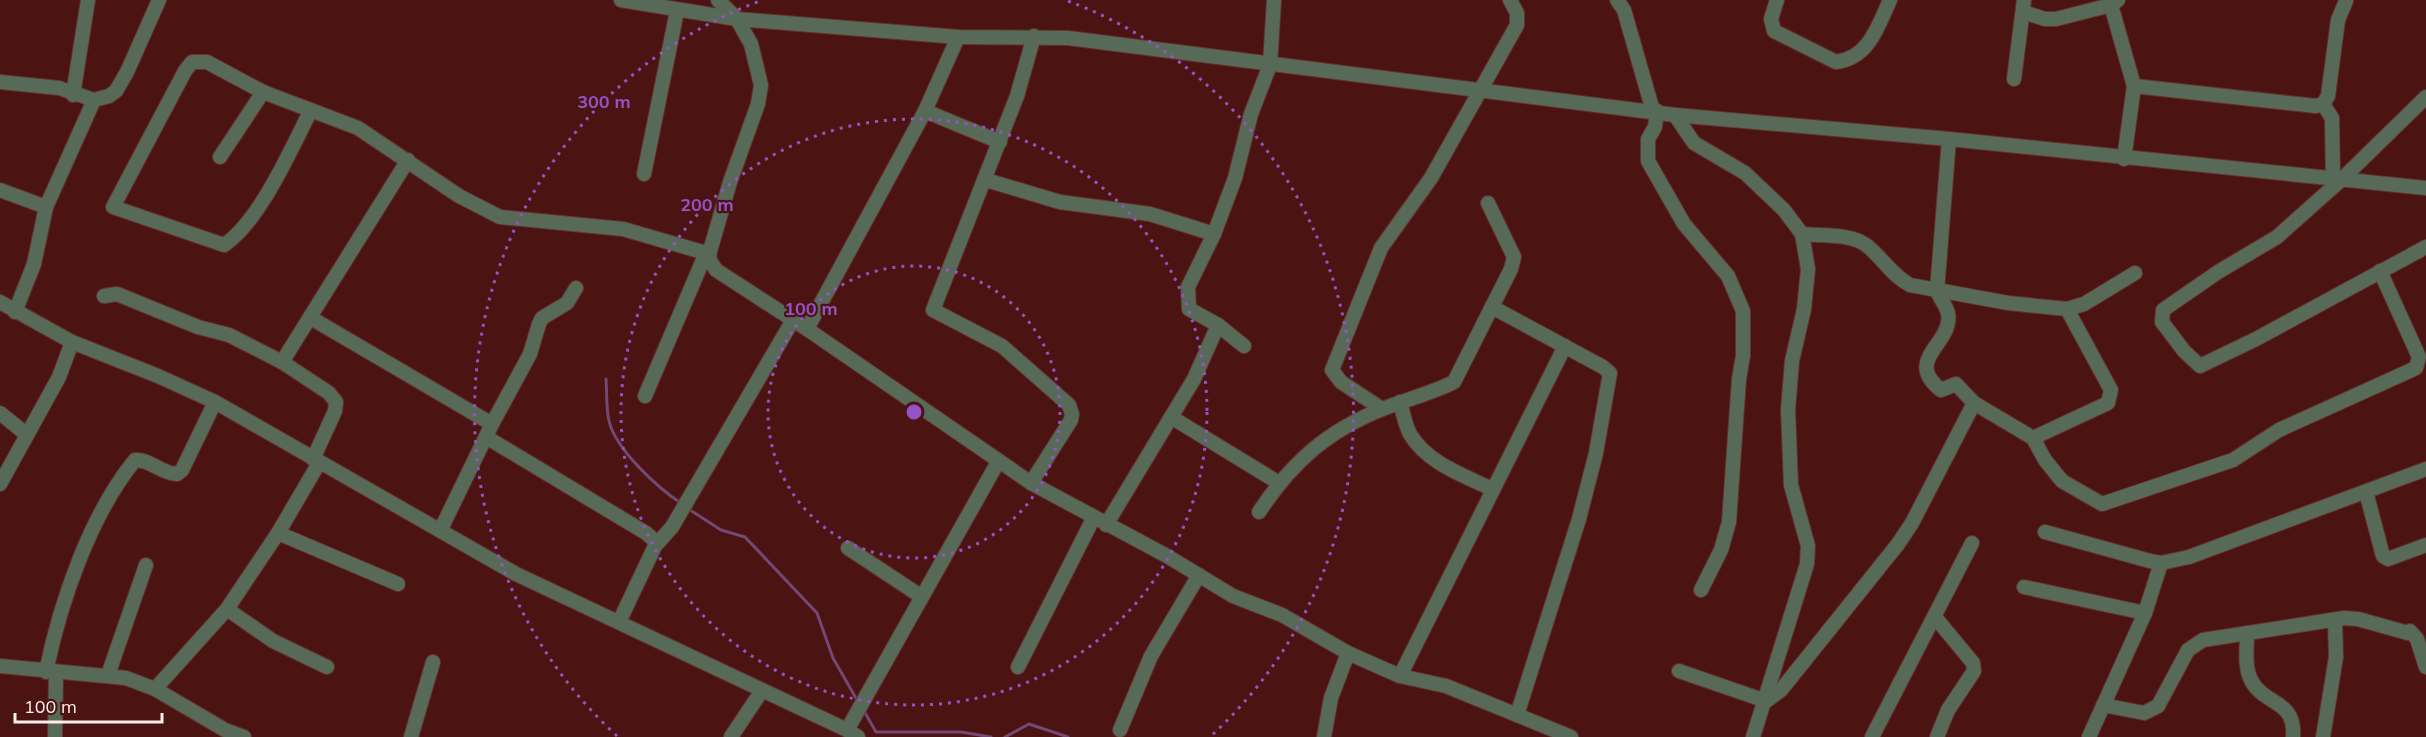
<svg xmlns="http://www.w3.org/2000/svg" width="2426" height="737" viewBox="0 0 2426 737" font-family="Mulish,sans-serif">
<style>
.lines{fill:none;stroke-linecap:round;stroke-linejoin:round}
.stream{stroke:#734874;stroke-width:3}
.minor-casing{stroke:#643230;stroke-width:16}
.minor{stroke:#576a57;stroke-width:14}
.ring{fill:none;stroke:#9553c8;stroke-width:3;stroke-dasharray:3 6}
.centre{fill:#9553c8;stroke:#4b1311;stroke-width:3}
.ring-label{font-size:18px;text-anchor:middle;font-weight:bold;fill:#9553c8;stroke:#4b1311;stroke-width:4.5;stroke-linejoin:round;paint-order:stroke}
</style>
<rect width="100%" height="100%" fill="#4b1311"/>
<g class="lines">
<!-- stream -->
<g class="stream">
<path d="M606,379C607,393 606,408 609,421C616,450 658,488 682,504"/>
<polyline points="687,508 721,530 745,537 817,613 833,658 857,700"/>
<polyline points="864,711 876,732 961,732 991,737"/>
<polyline points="1005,737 1029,724 1068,737"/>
</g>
<!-- minor casing -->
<g class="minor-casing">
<g id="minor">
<polyline points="621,0 737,19 958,37 1068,38 1675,115 1949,139 2426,188"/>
<polyline points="718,0 737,19 751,44 761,85 758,104 730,182 710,251 709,259 716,270 807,329 1031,483 1167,556 1233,596 1282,615 1348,653 1400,676 1446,686 1571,737"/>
<polyline points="1617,0 1624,10 1653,111"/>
<path d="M1777,0L1771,19L1774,31L1836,62C1869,58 1878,26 1890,0"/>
<polyline points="2111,5 2134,86 2124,159"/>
<polyline points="2023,12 2045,19 2056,19 2111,5 2118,0"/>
<polyline points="2014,79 2024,0"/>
<polyline points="0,82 59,88 94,100 109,96 116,91 127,72 159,0"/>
<polyline points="2134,86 2316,106 2323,104 2328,96 2338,20 2346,1"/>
<polyline points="73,95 88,0"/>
<polyline points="2426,97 2342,179 2277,237 2218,272 2163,310 2162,322 2184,351 2200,366 2256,339 2426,247"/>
<polyline points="2323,104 2332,118 2333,179"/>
<path d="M311,110C291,149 260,221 224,245L113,207L185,71L192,62H207L263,92L358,128L459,196L500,217L623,229L706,253L709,259"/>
<polyline points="925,111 1000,142"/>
<polyline points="1657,111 1655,127 1648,139 1648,161 1684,224 1728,276 1743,311 1743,356 1739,379 1729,522 1721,550 1701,590"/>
<polyline points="1675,115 1694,143 1745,173 1784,210 1802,234 1808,269 1804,309 1792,361 1788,410 1791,485 1808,546 1807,564 1753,737"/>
<path d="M1949,139L1937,291C1940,298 1946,306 1948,313C1954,344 1902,359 1941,390L1956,384L1974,403L2033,438L2045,460L2062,481L2102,504L2233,460L2279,430L2416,368L2419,357L2380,271"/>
<polyline points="220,157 263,92"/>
<polyline points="644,174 677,11"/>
<polyline points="986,180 1060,202 1150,214 1214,234"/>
<polyline points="0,190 46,207"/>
<path d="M1802,234C1820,236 1850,233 1866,245C1882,257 1891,275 1910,285L2008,303L2067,309L2084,304L2135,273"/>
<polyline points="104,296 117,294 198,327 229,335 282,362 329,393 336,402 335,411 313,459"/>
<polyline points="0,302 72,342 158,376 215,402 516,574 847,730"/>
<polyline points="1492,307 1603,367 1610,373 1596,453 1579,519 1517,715"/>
<polyline points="15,312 34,264 46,207 94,100"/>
<polyline points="311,318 492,424"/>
<polyline points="807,329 925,111 958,37"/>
<polyline points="1244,346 1218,325 1189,309 1188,287 1214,234 1235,178 1251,114 1270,65 1274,0"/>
<polyline points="282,362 408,160"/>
<polyline points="645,396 706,253"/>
<path d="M1400,402C1403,412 1405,425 1410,434C1427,463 1463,475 1492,489"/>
<polyline points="1382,409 1341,382 1332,370 1381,248 1431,178 1517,25 1517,13 1510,0"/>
<polyline points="0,413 26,434"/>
<polyline points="1171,417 1279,483"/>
<polyline points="486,437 646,533 654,540 655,546"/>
<polyline points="2033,438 2108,403 2111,390 2067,309"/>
<polyline points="1031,483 1071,420 1072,414 1069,405 1002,346 933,310 1017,96 1034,36"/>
<polyline points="0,484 59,377 72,342"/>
<polyline points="2366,492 2383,556 2388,559 2426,545"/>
<path d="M1259,512C1292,462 1328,430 1385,408C1408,399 1432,393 1454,382L1511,269L1514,257L1488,203"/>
<polyline points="1106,525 1194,379 1218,325"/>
<polyline points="441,529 492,424 530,354 539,324 542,318 567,303 576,288"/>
<polyline points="2045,532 2150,561 2161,563 2189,557 2426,469"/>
<polyline points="278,533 398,584"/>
<polyline points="848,548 922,597"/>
<polyline points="2024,587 2145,613"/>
<polyline points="227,609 273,641 327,667"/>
<polyline points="1935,617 1973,663 1974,671 1948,710 1937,737"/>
<polyline points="619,622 655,546 672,527 793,320"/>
<path d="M2247,633C2247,648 2244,666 2251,680C2264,706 2296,699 2293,737"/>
<polyline points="0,666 126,678 155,689 225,730 244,737"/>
<polyline points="1018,667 1094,517"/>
<polyline points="1679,671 1766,701 1781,690 1898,544 1912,523 1974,403"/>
<path d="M46,672C60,603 90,515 135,460C150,459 162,474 177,474L182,470L215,402"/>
<polyline points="108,675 146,565"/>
<polyline points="1400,676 1565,346"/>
<polyline points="155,689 227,609 278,533 319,463"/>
<polyline points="2103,705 2144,713 2158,706 2188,650 2203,640 2344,618 2358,619 2408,633 2410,631 2417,639 2426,667"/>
<polyline points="1120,730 1151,656 1199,575"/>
<polyline points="55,737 56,672"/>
<polyline points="411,737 433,662"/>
<polyline points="731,737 761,692"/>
<polyline points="858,737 847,730 998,462"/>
<polyline points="1324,737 1331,698 1348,653"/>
<polyline points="1872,737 1972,543"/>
<polyline points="2089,737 2145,613 2161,563"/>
<polyline points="2323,737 2336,657 2335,620"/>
</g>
</g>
<!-- minor -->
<use href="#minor" class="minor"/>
</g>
<!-- distance rings -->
<g class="ring">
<circle cx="914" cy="412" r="146"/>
<circle cx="914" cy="412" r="293"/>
<path d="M617 736A439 439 0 0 1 760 1M1068 1A439 439 0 0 1 1211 736"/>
</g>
<circle cx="914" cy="412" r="9" class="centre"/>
<g class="ring-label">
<text x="604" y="108">300 m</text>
<text x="707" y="211">200 m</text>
<text x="811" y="315">100 m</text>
</g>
<!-- scale -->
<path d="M15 713v9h147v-9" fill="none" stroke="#fdedec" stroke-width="3"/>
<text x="24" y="713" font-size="18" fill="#fdedec" stroke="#4b1311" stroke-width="4.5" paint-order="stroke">100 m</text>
</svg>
